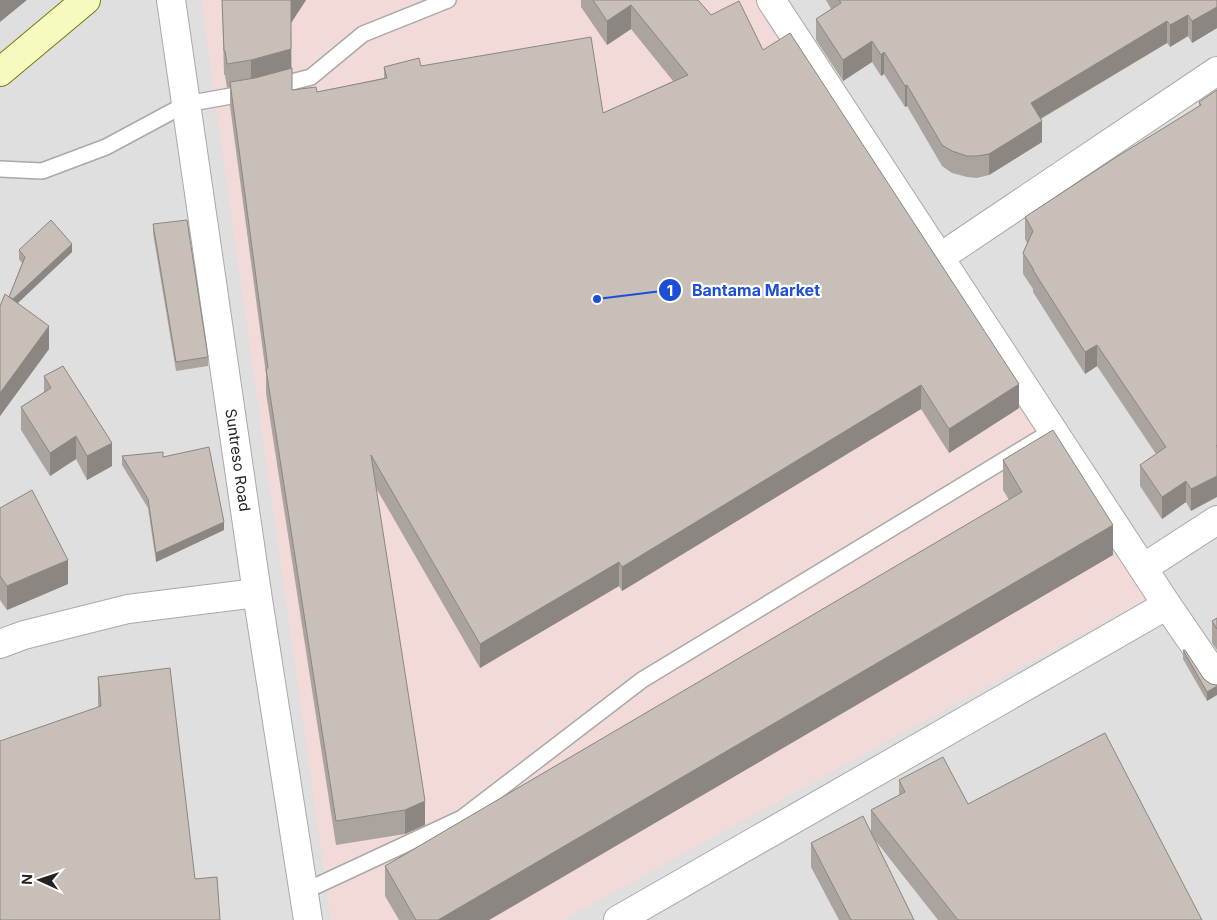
<svg xmlns="http://www.w3.org/2000/svg" width="1217" height="920" viewBox="0 0 1217 920" font-family="Inter,sans-serif">
<style>
.residential{fill:#e0dfdf}
.commercial{fill:#f2dad9}
.lines{fill:none;stroke-linecap:round;stroke-linejoin:round}
.lane-casing{stroke:#a9a9a9;stroke-width:18}
.street-casing{stroke:#a9a9a9;stroke-width:30}
.secondary-casing{stroke:#707d05;stroke-width:30}
.lane{stroke:#fff;stroke-width:15}
.street{stroke:#fff;stroke-width:28}
.secondary{stroke:#f7fabf;stroke-width:28}
.wall{fill:#aba49e}
.shaded-wall{fill:#8b8681}
.building{fill:#c7bfb8;stroke:#8b8681}
.labels{text-anchor:middle;dominant-baseline:central;stroke-width:4.5;stroke-linejoin:round;paint-order:stroke}
.street-label{font-size:15px;fill:#222;stroke:#fff}
.leader{fill:none;stroke:#1d4ed8;stroke-width:2}
.callout-dot{fill:#1d4ed8;stroke:#fff;stroke-width:2}
.mark-label{font-size:15px;text-anchor:middle;font-weight:bold;fill:#fff}
.callout-label{font-size:16px;text-anchor:middle;font-weight:bold;fill:#1d4ed8;stroke:#fff;stroke-width:4.5;stroke-linejoin:round;paint-order:stroke}
</style>
<rect width="100%" height="100%" fill="#f2efe9"/>
<!-- residential -->
<rect class="residential" x="0" y="0" width="1217" height="920"/>
<!-- commercial -->
<polygon class="commercial" points="201,0 756,0 1147,598 563,920 331,920"/>
<g class="lines">
<!-- lane casing -->
<g class="lane-casing">
<g id="lane">
<polyline points="273,87 311,77 363,34 448,0"/>
<polyline points="0,169 42,171 106,147 186,104 248,93"/>
<polyline points="303,892 462,818 642,680 1052,431"/>
</g>
</g>
<!-- street casing -->
<g class="street-casing">
<g id="street">
<polyline points="171,0 257,593 308,920"/>
<polyline points="771,0 1167,605 1217,678"/>
<polyline points="939,258 1217,71"/>
<polyline points="1143,568 1217,520"/>
<polyline points="0,644 24,635 128,609 257,593"/>
<polyline points="618,920 1167,605"/>
</g>
</g>
<!-- secondary casing -->
<g class="secondary-casing">
<polyline id="secondary" points="0,72 86,0"/>
</g>
<!-- lane -->
<use href="#lane" class="lane"/>
<!-- street -->
<use href="#street" class="street"/>
<!-- secondary -->
<use href="#secondary" class="secondary"/>
</g>
<!-- wall -->
<g class="wall">
<polygon points="222,0 306,0 291,23 292,90 317,92 384,78 384,67 421,66 603,113 673,81 631,29 607,45 581,7 581,0 698,0 711,15 763,50 1019,408 949,453 921,409 622,591 619,586 480,668 376,488 425,825 405,834 336,845 266,393 266,374 230,106 230,87 227,88 225,75 224,75"/>
<polygon points="826,0 1217,0 1217,28 1192,43 1188,36 1170,47 1167,43 1041,119 1042,142 989,175 977,178 967,177 952,173 942,166 907,106 905,107 884,74 881,76 872,62 843,81 816,40 816,19 831,9"/>
<polygon points="1217,90 1191,511 1186,502 1162,519 1140,486 1140,465 1156,454 1097,366 1085,374 1033,292 1033,289 1023,274 1023,253 1027,243 1025,239 1025,217 1199,106 1199,102"/>
<polygon points="153,224 208,357 208,366 176,371 153,233"/>
<polygon points="19,250 72,252 18,303 49,349 0,416 0,306 9,297 22,263 19,259"/>
<polygon points="44,376 112,466 87,480 76,459 50,476 21,430 21,407 44,392"/>
<polygon points="122,456 224,530 156,562 148,508 122,465"/>
<polygon points="1003,460 1113,555 489,920 399,920 385,896 385,866 1009,500 1003,490"/>
<polygon points="0,508 68,584 7,610 0,600"/>
<polygon points="1217,618 1217,650 1212,643 1212,621"/>
<polygon points="1183,650 1204,679 1211,684 1207,701 1183,659"/>
<polygon points="98,677 195,879 0,920 98,707"/>
<polygon points="899,780 968,804 1202,920 938,920 875,840 914,920 839,920 811,867 811,843 871,832 871,810 899,795"/>
</g>
<!-- shaded-wall -->
<g class="shaded-wall">
<polygon points="0,0 27,0 0,22"/>
<polygon points="291,0 306,0 291,23"/>
<polygon points="631,5 631,29 607,45 607,21"/>
<polygon points="1217,7 1217,28 1192,43 1192,21"/>
<polygon points="1188,15 1188,36 1170,47 1170,25"/>
<polygon points="1167,21 1167,43 1031,124 1031,103"/>
<polygon points="872,41 872,62 843,81 843,60"/>
<polygon points="291,49 291,73 251,84 251,60"/>
<polygon points="884,52 884,74 881,76 881,55"/>
<polygon points="907,85 907,106 905,107 905,86"/>
<polygon points="1042,121 1042,142 989,175 989,154"/>
<polygon points="72,244 72,252 6,314 6,306"/>
<polygon points="49,326 49,349 0,416 0,393"/>
<polygon points="1097,345 1097,366 1085,374 1085,352"/>
<polygon points="1019,384 1019,408 949,453 949,429"/>
<polygon points="921,385 921,409 622,591 622,567"/>
<polygon points="76,436 76,459 50,476 50,453"/>
<polygon points="112,443 112,466 87,480 87,456"/>
<polygon points="1217,476 1217,497 1191,511 1191,489"/>
<polygon points="1186,481 1186,502 1162,519 1162,497"/>
<polygon points="224,522 224,530 156,562 156,553"/>
<polygon points="1113,525 1113,555 489,920 438,920"/>
<polygon points="68,560 68,584 7,610 7,586"/>
<polygon points="619,562 619,586 480,668 480,644"/>
<polygon points="1217,686 1217,695 1207,701 1207,692"/>
<polygon points="425,801 425,825 405,834 405,810"/>
</g>
<!-- building -->
<g class="building">
<polygon points="222,0 291,0 291,49 251,60 227,64 225,51 224,51"/>
<polygon points="593,0 698,0 711,15 739,1 763,50 790,33 1019,384 949,429 921,385 622,567 619,562 480,644 371,455 425,801 405,810 336,821 266,369 268,368 230,82 255,78 292,68 292,90 316,87 317,92 387,78 384,67 419,58 421,66 591,37 603,113 688,75 631,5 607,21"/>
<polygon points="839,0 1217,0 1217,7 1192,21 1188,15 1170,25 1167,21 1031,103 1042,121 989,154 977,156 967,156 952,151 942,145 907,85 905,86 884,52 881,55 872,41 843,60 816,19 841,3"/>
<polygon points="1217,90 1217,445 1216,446 1217,448 1217,476 1191,489 1186,481 1162,497 1140,465 1166,447 1097,345 1085,352 1033,270 1034,270 1023,253 1033,231 1025,217 1118,156 1201,105 1199,102"/>
<polygon points="51,220 72,244 13,299 9,297 25,257 19,250"/>
<polygon points="187,220 208,357 176,362 153,224"/>
<polygon points="5,294 49,326 0,393 0,306"/>
<polygon points="63,366 112,443 87,456 76,436 50,453 21,407 51,388 44,376"/>
<polygon points="1053,430 1113,525 438,920 416,920 385,866 1022,492 1003,460"/>
<polygon points="209,447 224,522 156,553 148,499 122,456 163,452 163,457"/>
<polygon points="32,490 68,560 7,586 0,576 0,508"/>
<polygon points="1217,618 1217,629 1212,621"/>
<polygon points="1183,650 1185,650 1204,679 1211,684 1217,685 1217,686 1207,692"/>
<polygon points="170,668 195,879 217,877 220,920 0,920 0,741 101,706 98,677"/>
<polygon points="1105,733 1202,920 958,920 871,810 905,792 899,780 943,757 968,804"/>
<polygon points="863,816 914,920 851,920 811,843"/>
</g>
<g class="labels">
<!-- street labels -->
<g class="street-label">
<text transform="translate(238 460) rotate(82)">Suntreso Road</text>
</g>
</g>
<!-- callouts -->
<path class="leader" d="M597 299L670 290"/>
<g class="callout-dot">
<circle cx="597" cy="299" r="5"/>
<circle cx="670" cy="290" r="12"/>
</g>
<g class="mark-label">
<text x="670" y="296">1</text>
</g>
<g class="callout-label">
<text x="756" y="296">Bantama Market</text>
</g>
<!-- north arrow -->
<g transform="translate(40 880) rotate(273)" stroke="#ffffff" stroke-width="4" paint-order="stroke">
<path d="M0-4L9 19L0 12L-9 19Z" fill="#222222"/>
<text y="-8" font-size="14" font-weight="bold" text-anchor="middle" fill="#222222">N</text>
</g>
</svg>
